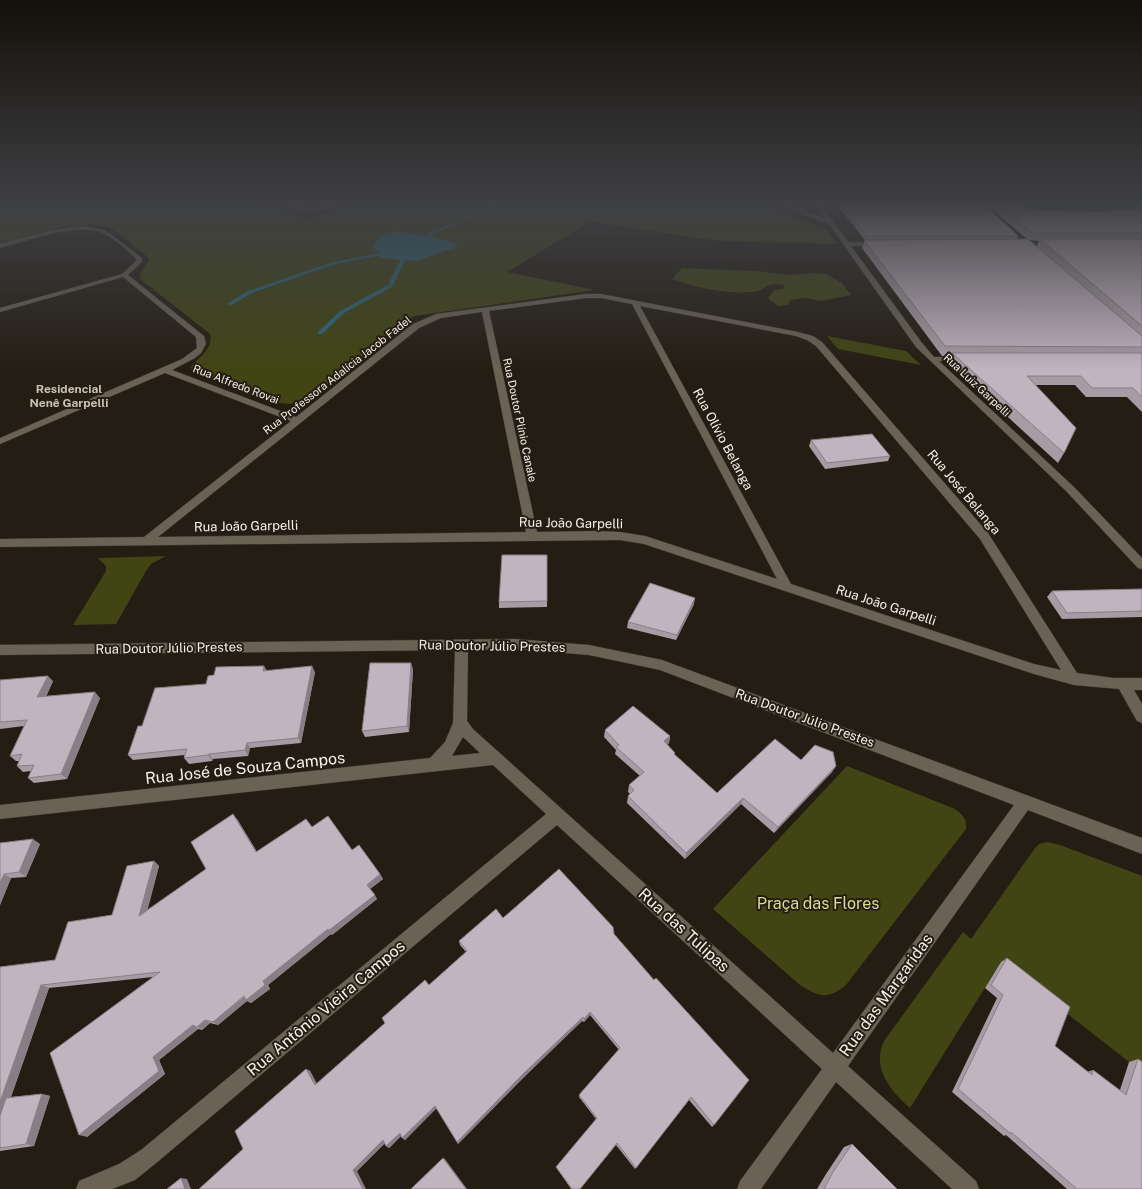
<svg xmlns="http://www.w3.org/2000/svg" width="1142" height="1189" viewBox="0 0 1142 1189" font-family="'Public Sans',sans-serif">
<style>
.green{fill:#414514}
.water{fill:#2d6a7e}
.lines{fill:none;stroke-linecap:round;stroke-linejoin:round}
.stream{fill:#2d6a7e;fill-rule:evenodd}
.minor-casing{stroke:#3c3630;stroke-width:1}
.minor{fill:#6a6255;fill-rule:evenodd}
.wall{fill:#a79ba4;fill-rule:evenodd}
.shaded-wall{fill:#887e86}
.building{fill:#c2b4bf;stroke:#887e86}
.labels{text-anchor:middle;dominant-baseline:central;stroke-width:4;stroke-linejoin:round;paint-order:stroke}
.far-street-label{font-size:11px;fill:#f6f1ea;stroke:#241d13}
.far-neighbourhood-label{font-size:12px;font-weight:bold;fill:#cac1b3;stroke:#241d13}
.street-label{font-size:13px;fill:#f6f1ea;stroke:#241d13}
.near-street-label{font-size:16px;fill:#f6f1ea;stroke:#241d13}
.near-park-label{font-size:16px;fill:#d7df92;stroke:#241d13}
</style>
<rect width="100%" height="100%" fill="#241d13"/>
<!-- green -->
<g class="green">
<path d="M0,205H264L306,220L358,205H760L827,230L837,244L719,241L590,222L507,272L595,290L414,316L382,338L386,340L313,398L290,404L269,402L192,371L191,367C199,357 214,348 210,334L140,279V275L149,260L148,257C136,248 123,234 109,228C80,217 29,237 0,244Z"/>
<path d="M682,268L756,271L788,275L814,273L826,274L842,283L851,295L821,301L806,298L790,300L788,305L778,306L768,298L774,290L783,289L784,285C764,281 767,291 752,292C725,294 697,288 672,279Z"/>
<polygon points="827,336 906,351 921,365 838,349"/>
<polygon points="166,556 151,564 146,571 116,624 73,625 106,571 106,566 98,558"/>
<path d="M847,766L955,809C963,815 967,819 966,829L846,985C828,1000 819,997 800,985L713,909Z"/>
<path d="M1047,842L1060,845L1142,876V1072L1001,962L910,1108C891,1091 871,1068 884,1041L963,932L971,939L1035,848L1039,844Z"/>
</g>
<!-- water -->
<polygon class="water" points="398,231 445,240 459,246 416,261 380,258 378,256 381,253 375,250 373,245 384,234"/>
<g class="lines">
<!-- stream -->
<g class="stream">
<polygon points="495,205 499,205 435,233 421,243 418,242 433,231"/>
<polygon points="389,251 391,252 391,253 332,265 252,293 231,305 227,304 248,291 329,263"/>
<polygon points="408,251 412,252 406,258 392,287 344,313 322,334 318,334 318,332 340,311 388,285 402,257"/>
</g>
<!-- minor casing -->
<g class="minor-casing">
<g id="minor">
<path d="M279,205C290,203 300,208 311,208C323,208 335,203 347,205L311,212Z"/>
<polygon points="777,205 784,205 825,218 815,205 821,205 848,242 881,243 882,244 879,246 851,246 922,343 934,357 968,357 969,359 965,361 939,361 1074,487 1142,558 1142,569 1138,568 1066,491 916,347 829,224"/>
<path d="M81,226L105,230L142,258V262L128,275L204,336L206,344L201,353L195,358L172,370L296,417L413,324L436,314L586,294H601L798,332L813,336L822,342L988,533L1077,673L1114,678H1142V690H1134L1142,704V723L1137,721L1119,689L1074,685L1034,674L644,544L620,540L0,547V539L144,537L291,421L165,373L0,444V438L182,359L197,348L196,337L123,277L0,312V308L122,274L137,260C129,251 113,237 100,232C74,223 27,241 0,248V244C27,237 53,229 81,226ZM586,298H601L632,304L777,579L645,536L620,532L596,531L537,532L489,311ZM640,306L796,336L807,340L816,346L980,539L1061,670L1034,664L791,584ZM482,312L526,532L158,537L419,328L441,318Z"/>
<path d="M515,639L589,645L662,660L1142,838V854L1028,810L848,1066L976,1181L979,1189H952L836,1082L761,1189H737L740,1181L822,1069L557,825L155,1164L135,1180L112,1189H76L79,1181L119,1164L141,1150L546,814L493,765L0,819V805L430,758L445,742L453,723L455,650L0,655V645ZM515,649L589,655L660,670L1014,805L833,1053L473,729L467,721L468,650ZM463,737L480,753L452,756Z"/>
</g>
</g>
<!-- minor -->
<use href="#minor" class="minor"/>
</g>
<!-- wall -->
<g class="wall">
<path d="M837,205H985L1018,236L1017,239H1027L987,205H1021L1028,210L1107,212L1108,210H1136L1138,207L1134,205H1142V412L1127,397H1086L1075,385H1036L1064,453L1058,463L948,362L951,356H942L862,248L865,240ZM1029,240L1039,241L1036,247Z"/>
<polygon points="811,440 890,456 888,461 825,469 809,446"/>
<polygon points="547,561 547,607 499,608 499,602"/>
<polygon points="1142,589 1142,617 1062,619 1047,597 1052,591"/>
<polygon points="694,604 676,640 627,628 628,622"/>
<polygon points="413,669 409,732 365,737 362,731"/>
<polygon points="267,671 315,672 301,743 250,748 248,756 213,759 212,761 189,764 184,758 185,755 133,760 128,755 142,726"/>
<polygon points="0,680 53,681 46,697 100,698 67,779 34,783 28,778 31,771 23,772 17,766 19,761 16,761 10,756 24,726 0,729"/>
<polygon points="605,730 670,736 669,743 667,745 675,753 674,754 717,793 801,760 836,766 832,772 774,833 741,804 685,859 627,803 628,796 630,794 628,792 629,785 640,776 615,754 616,750 604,737"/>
<polygon points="237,819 257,852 312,827 352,850 380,874 383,879 370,889 377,899 332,935 331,934 268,985 270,989 251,1003 247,1001 218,1025 210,1023 202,1030 198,1029 159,1060 165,1074 87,1137 153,977 49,988 11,1097 42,1094 50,1096 34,1146 0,1151 0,967 55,960 112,915 154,861 159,866 147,910 206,869"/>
<polygon points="0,843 40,844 26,877 11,878 0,905"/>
<polygon points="503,918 614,934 714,1125 712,1127 689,1100 635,1169 616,1145 580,1189 571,1189 557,1168 556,1167 596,1119 579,1097 579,1095 619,1050 590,1015 584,1022 582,1021 524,1077 458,1144 457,1142 436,1108 405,1140 401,1136 389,1148 386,1146 385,1143 357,1171 243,1149 306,1069 310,1071 317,1084 429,985 466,952 460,945 459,941"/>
<polygon points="1007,958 1055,1046 1087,1072 1093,1070 1120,1090 1129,1062 1138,1059 1142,1189 1067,1189 1006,1135 1004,1136 952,1092 997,998 985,988 1001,962"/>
<polygon points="852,1144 897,1189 817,1189 826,1174 844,1147"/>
</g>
<!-- shaded-wall -->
<g class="shaded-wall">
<polygon points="695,598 694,604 676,640 677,635"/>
<polygon points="411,663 413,669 409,732 407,726"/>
<polygon points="264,666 268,672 263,671"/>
<polygon points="312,666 315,672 301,743 298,738"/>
<polygon points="48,676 53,681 43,703 37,697"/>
<polygon points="95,692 100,698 67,779 61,774"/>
<polygon points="670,736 669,743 662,748 664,741"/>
<polygon points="247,743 250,748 248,756 245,750"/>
<polygon points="209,754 213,759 212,761 208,755"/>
<polygon points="836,766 832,772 774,833 778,827"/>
<polygon points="743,798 741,804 685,859 686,853"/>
<polygon points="233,814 237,819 260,857 256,852"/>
<polygon points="33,839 40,844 26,877 19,872"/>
<polygon points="154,861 159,866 145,920 139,916"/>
<polygon points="4,874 11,878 0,905 0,883"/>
<polygon points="380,874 383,879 370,889 367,885"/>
<polygon points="375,895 377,899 332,935 331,934 268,985 270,989 251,1003 247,1001 218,1025 213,1022 328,929"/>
<polygon points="41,985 49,988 5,1114 0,1113 0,1102"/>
<polygon points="590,1012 590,1015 584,1022 584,1019"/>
<polygon points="583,1017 582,1021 524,1077 458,1144 457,1142 523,1074"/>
<polygon points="205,1020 210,1023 202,1030 197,1027"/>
<polygon points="193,1025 198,1029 159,1060 165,1074 87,1137 79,1135 153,1057"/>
<polygon points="306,1069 310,1071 319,1088 315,1085"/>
<polygon points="42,1094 50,1096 34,1146 26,1144"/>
<polygon points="435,1106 437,1108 405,1140 402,1138"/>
<polygon points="400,1133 403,1134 389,1148 386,1146"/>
<polygon points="383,1140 386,1142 357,1171 366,1189 363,1189 353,1170"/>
<polygon points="443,1158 445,1159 467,1189 466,1189"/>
<polygon points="181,1178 187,1179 191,1189 185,1189"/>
</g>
<!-- building -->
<g class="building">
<polygon points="842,205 985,205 1018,236 867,236"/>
<polygon points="999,205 1021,205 1028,210 1111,212 1108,210 1142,210 1142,233 1032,233"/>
<polygon points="1028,239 1142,336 1142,347 945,346 864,240"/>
<polygon points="1040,239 1142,239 1142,326"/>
<polygon points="952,353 1142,353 1142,397 1133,388 1092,388 1081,376 1027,376 1076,428 1064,453"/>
<polygon points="872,434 890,456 827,463 811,440"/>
<polygon points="502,555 547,555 547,601 499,602"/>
<polygon points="650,583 695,598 677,635 628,622"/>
<polygon points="1142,589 1142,611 1067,613 1052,591"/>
<polygon points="370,663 411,663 407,726 362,731"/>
<polygon points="264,666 263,671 312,666 298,738 247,743 245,750 209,754 208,755 184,758 187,749 128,755 138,726 142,726 155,688 206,684 208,676 214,675 216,667"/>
<polygon points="48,676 37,697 95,692 61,774 28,778 34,765 17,766 22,754 10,756 27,720 0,722 0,680"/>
<polygon points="633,706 670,736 664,741 675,753 674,754 717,793 775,739 801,760 815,745 833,752 836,766 778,827 743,798 686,853 628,796 634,790 629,785 644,772 616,747 619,745 605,730"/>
<polygon points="233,814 256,852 306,819 312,827 328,816 352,850 359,845 380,874 367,885 375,895 328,931 328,929 263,981 265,985 246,1000 244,996 213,1022 205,1020 197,1027 193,1025 153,1057 159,1071 79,1135 50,1053 160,972 41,985 0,1102 0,967 55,960 68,922 112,915 127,866 154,861 139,916 206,869 191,842"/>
<polygon points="33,839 19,872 4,874 0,883 0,843"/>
<polygon points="559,869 613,927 614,934 654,980 656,978 749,1080 714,1125 691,1097 636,1168 617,1143 580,1189 572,1189 556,1167 597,1118 579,1095 620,1048 590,1012 584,1019 583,1017 523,1074 457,1142 435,1106 402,1138 400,1133 386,1146 383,1140 353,1170 363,1189 199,1189 243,1149 235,1131 306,1069 315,1085 385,1023 382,1018 425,980 429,985 467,951 459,941 496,909 503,918"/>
<polygon points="1007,958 1070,1007 1055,1046 1092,1075 1093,1070 1126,1095 1138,1059 1142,1062 1142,1189 1077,1189 1011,1132 1011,1134 958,1089 1003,995 991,985"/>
<polygon points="42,1094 26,1144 0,1148 0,1116 6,1098"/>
<polygon points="852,1144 897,1189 824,1189 833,1172"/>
<polygon points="443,1158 466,1189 411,1189"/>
<polygon points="181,1178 185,1189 167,1189"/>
</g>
<!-- sky -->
<linearGradient id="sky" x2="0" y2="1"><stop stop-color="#14100a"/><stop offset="0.55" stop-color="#3f4044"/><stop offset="1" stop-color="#3f4044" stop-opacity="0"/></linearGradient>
<rect width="1142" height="371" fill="url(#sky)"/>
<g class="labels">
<!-- far-street labels -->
<g class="far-street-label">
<text transform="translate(337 375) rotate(-38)">Rua Professora Adalícia Jacob Fadel</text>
<text transform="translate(236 384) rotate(21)">Rua Alfredo Rovai</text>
<text transform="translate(977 385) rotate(43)">Rua Luiz Garpelli</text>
<text transform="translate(520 420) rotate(78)">Rua Doutor Plínio Canale</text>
</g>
<!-- far-neighbourhood labels -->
<g class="far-neighbourhood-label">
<text x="69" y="389">Residencial<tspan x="69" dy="14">Nenê Garpelli</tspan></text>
</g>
<!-- street labels -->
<g class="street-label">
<text transform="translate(723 439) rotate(62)">Rua Olívio Belanga</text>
<text transform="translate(964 492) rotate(50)">Rua José Belanga</text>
<text transform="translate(571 523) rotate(1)">Rua João Garpelli</text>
<text transform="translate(246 526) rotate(-1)">Rua João Garpelli</text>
<text transform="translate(886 605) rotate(18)">Rua João Garpelli</text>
<text transform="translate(492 646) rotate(1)">Rua Doutor Júlio Prestes</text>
<text transform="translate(169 648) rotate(-1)">Rua Doutor Júlio Prestes</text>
<text transform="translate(805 718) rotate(20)">Rua Doutor Júlio Prestes</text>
</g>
<!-- near-street labels -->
<g class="near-street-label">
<text transform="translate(245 768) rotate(-6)">Rua José de Souza Campos</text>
<text transform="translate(684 930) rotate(42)">Rua das Tulipas</text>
<text transform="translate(886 995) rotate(-54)">Rua das Margaridas</text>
<text transform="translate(326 1008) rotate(-40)">Rua Antônio Vieira Campos</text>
</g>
<!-- near-park labels -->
<g class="near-park-label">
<text x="818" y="903">Praça das Flores</text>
</g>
</g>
</svg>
